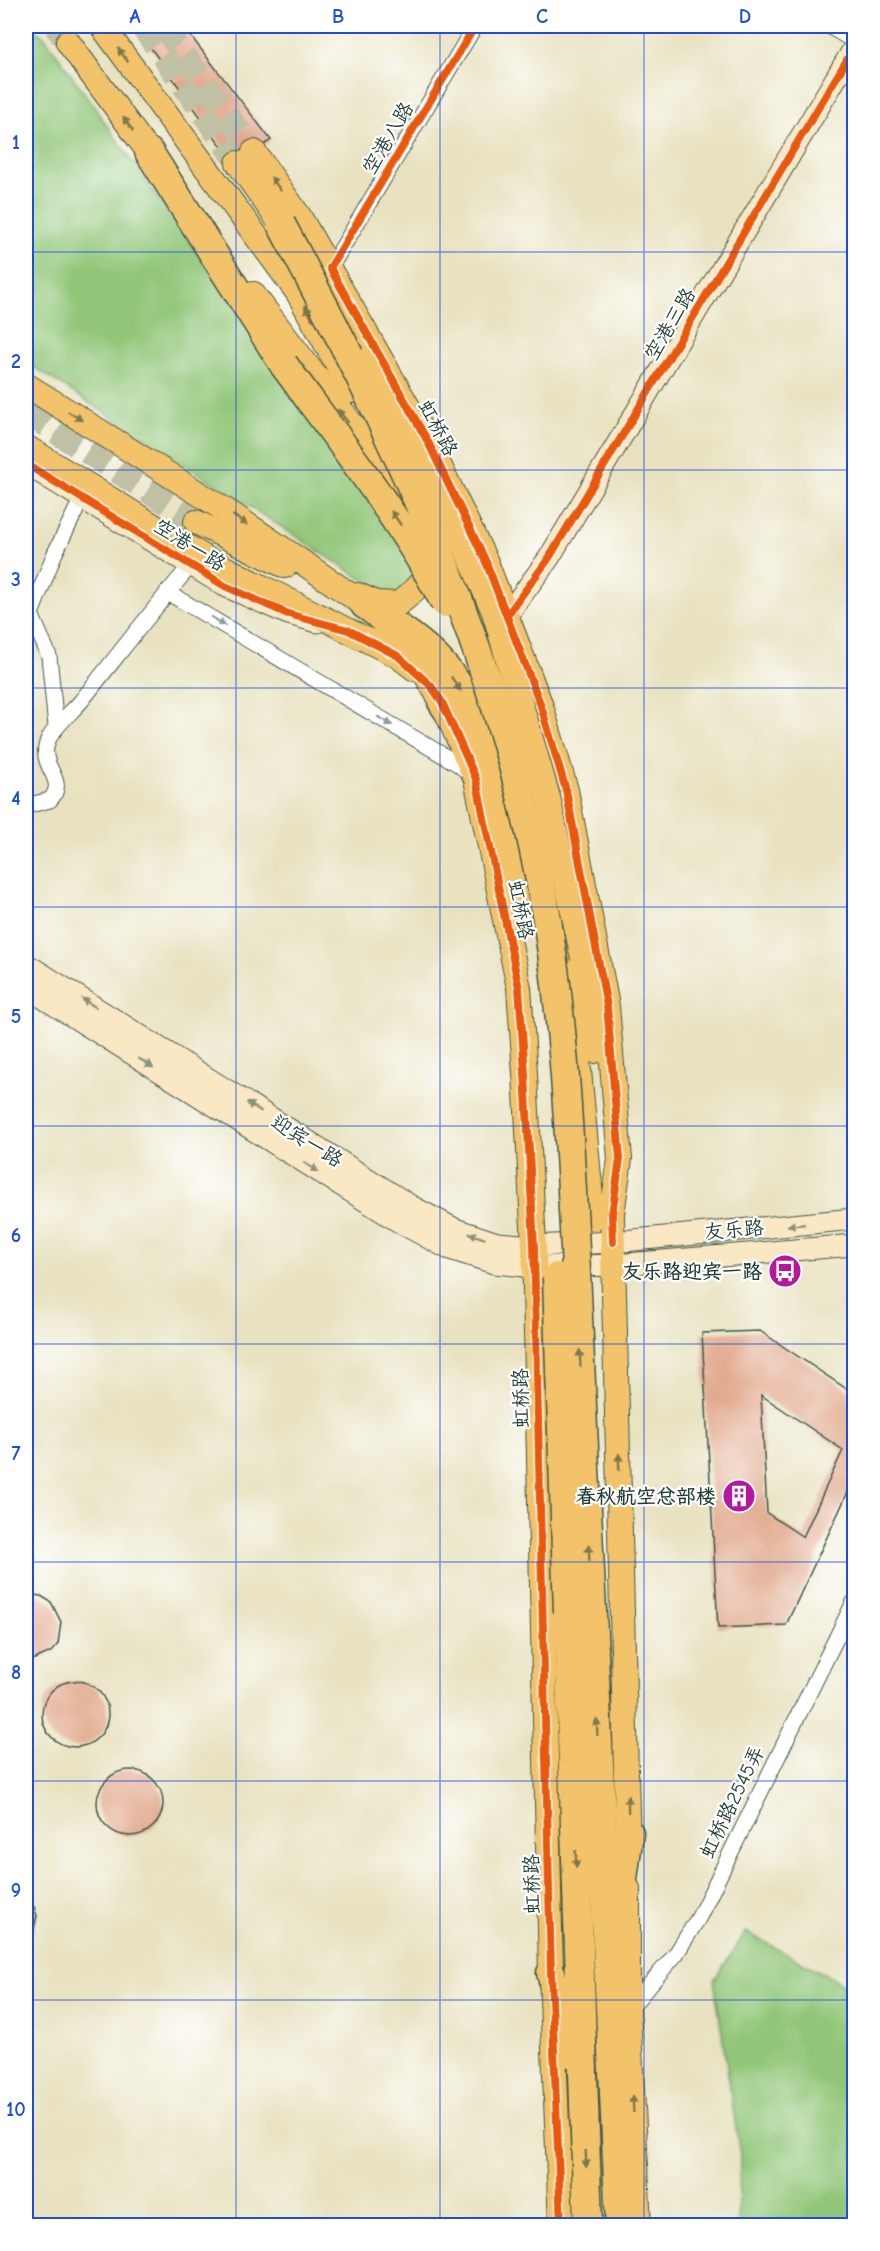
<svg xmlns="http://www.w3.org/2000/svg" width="880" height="2251" viewBox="0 0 880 2251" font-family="'Comic Neue','LXGW WenKai TC',sans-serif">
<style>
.green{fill:#91c678;stroke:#588256;stroke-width:1.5}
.building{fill:#e2aa8e;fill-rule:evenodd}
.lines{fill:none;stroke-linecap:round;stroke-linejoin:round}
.primary-tunnel{stroke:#c0c1a4;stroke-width:24;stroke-dasharray:24 12;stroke-linecap:butt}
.street-casing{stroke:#3d5649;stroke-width:17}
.secondary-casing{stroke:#3d5649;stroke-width:23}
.primary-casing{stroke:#3d5649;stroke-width:26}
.highway-casing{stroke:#3d5649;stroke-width:31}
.street{stroke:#fff;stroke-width:15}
.secondary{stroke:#fae7c3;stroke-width:21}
.primary{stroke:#f2c36a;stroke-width:24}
.highway{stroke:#f2c36a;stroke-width:28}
.primary-bridge-casing{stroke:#3d5649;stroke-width:26;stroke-linecap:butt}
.highway-bridge-casing{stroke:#3d5649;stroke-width:31;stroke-linecap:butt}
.primary-bridge{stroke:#f2c36a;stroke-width:24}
.highway-bridge{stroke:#f2c36a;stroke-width:28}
.cycleway-casing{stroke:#fff;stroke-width:11}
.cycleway{stroke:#e8590c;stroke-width:8}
.oneway{fill:#7e794c}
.oneway2{fill:#8f9e9a}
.oneway3{fill:#8c927c}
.grid{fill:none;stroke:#1d4ed8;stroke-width:1.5;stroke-opacity:0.55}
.labels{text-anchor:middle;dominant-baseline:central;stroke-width:4.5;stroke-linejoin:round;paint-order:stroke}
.street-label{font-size:20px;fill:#1f3d34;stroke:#fff}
.poi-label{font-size:20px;font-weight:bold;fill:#1f3d34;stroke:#fff;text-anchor:end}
.neatline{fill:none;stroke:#1d4ed8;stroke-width:2}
.grid-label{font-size:20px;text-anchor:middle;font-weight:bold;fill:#1d4ed8}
</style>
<rect width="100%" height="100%" fill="#fff"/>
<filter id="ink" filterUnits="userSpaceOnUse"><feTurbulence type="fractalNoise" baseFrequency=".0167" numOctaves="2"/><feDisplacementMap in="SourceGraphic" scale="12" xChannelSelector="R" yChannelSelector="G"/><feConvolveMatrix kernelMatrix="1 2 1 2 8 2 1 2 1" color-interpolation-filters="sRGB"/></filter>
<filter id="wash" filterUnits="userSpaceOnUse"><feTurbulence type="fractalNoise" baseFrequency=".008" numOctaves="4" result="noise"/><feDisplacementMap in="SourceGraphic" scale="24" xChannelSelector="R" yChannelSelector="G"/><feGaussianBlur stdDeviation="1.35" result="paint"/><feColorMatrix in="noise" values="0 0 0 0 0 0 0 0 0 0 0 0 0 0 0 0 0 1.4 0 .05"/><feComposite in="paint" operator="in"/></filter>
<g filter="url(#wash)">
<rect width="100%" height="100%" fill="#e8e2c0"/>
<!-- green -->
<g class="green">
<polygon points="26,26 44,36 417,565 396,601 26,362"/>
<polygon points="746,1932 854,1990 854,2225 738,2225 740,2155 714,1980"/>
</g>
<g id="blocks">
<!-- building -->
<g class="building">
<polygon points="135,26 183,26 271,140 235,165"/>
<path d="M760,1331L854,1394V1479L786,1625L718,1628L702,1333ZM761,1395L843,1450L803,1537L767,1513Z"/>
<polygon points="26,1594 41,1596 51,1602 61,1622 58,1644 51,1652 30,1661 26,1660"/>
<circle cx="75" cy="1714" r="33"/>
<circle cx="130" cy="1803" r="33"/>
<polygon points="26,1898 34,1907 37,1916 33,1933 26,1942"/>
</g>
</g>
</g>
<g filter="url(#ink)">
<use href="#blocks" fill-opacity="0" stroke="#3d5649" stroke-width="1.5"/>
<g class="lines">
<!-- primary-tunnel -->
<g class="primary-tunnel">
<polyline points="55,26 68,42"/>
<polyline points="142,26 238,163"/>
<polyline points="163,26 254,152"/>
<polyline points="26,413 196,522"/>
</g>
<!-- street casing -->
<g class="street-casing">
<g id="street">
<polyline points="829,26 854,41"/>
<polyline points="330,268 475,26"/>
<polyline points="167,592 458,764 470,774"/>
<polyline points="56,727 49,656 31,614 54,555 82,498"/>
<path d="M26,806L50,800C70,778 35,767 49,738C57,724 71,713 82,700C118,655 153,609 191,565"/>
<polyline points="628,2010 676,1954 699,1917 854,1602"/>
</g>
</g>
<!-- secondary casing -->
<g class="secondary-casing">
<g id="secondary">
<polyline points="26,464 225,586 288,614 317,622"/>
<polyline points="508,614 549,558 854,48"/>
<polyline points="26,964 411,1206 455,1229 497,1243 534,1246 613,1242 854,1219"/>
<polyline points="26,987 401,1223 447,1248 494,1263 534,1267 614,1265 854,1245"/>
</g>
</g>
<!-- primary casing -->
<g class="primary-casing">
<g id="primary">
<polyline points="102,26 298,293 352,391"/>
<polyline points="68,42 159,166"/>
<polyline points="254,152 299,216 427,440 486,562 541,706 566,790 607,1006 620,1159 612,1214 628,1851"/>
<polyline points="238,163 281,224"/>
<polyline points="253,294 411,502"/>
<polyline points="26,385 233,515 365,605 398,637 417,660 442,702 476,779 519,988 525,1073 534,1246 551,1973 561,2226"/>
<polyline points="26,447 207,559 398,656 415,669"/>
<polyline points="196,522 285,566"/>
<path d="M358,595L376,603L398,604C414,592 430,577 432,555"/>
<polyline points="562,935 570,976 593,1218"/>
<polyline points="586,978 594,1051"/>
<polyline points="628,1889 628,2010 639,2226"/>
</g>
</g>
<!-- highway casing -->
<g class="highway-casing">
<g id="highway">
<polyline points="149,152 284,365"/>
<path d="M365,605C390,622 417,638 438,660C501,726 513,831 528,917"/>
<polyline points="442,702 477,752"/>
<polyline points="592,1611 620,2226"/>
<polyline points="568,1612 588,2226"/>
<polyline points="619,1910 629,1833"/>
<polyline points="551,1973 570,2053"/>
</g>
</g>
<!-- street -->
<use href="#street" class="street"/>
<!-- secondary -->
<use href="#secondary" class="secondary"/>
<!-- primary -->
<use href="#primary" class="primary"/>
<!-- highway -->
<use href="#highway" class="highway"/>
<!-- primary-bridge casing -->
<g class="primary-bridge-casing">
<polyline id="primary-bridge" points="365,361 463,542 494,612 548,797 583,958"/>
</g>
<!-- highway-bridge casing -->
<g class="highway-bridge-casing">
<g id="highway-bridge">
<path d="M281,224C397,442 498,651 543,896C564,1013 569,1131 575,1249C580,1370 586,1490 592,1611"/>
<path d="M284,365C341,443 400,518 445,603"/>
<polyline points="557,1277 568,1612"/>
</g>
</g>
<!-- primary-bridge -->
<use href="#primary-bridge" class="primary-bridge"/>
<!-- highway-bridge -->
<use href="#highway-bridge" class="highway-bridge"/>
<!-- cycleway casing -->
<g class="cycleway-casing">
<g id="cycleway">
<polyline points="475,26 330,268 427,440 486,562 541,706 566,790 607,1006 620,1159 612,1214 613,1242"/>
<polyline points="26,464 225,586 288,614 348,630 398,656 431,686 442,702 476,779 519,988 525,1073 534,1246 551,1973 561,2226"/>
<polyline points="508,614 549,558 854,48"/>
</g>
</g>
<!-- cycleway -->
<use href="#cycleway" class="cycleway"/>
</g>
<!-- one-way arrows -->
<defs><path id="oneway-solid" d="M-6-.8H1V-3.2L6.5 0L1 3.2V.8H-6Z" transform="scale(1.5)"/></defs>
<g class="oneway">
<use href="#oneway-solid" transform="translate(123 55) rotate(-126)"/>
<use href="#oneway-solid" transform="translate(128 124) rotate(-126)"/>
<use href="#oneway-solid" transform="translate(276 184) rotate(-125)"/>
<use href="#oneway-solid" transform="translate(309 313) rotate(-119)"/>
<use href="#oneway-solid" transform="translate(75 416) rotate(32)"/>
<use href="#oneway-solid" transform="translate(343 416) rotate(-128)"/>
<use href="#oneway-solid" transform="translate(396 518) rotate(-124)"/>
<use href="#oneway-solid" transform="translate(240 520) rotate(34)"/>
<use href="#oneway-solid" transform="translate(456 684) rotate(56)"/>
<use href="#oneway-solid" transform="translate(580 1358) rotate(-93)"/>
<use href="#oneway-solid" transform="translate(619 1462) rotate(-91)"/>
<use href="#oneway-solid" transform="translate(589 1553) rotate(-93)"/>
<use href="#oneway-solid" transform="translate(597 1727) rotate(-93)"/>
<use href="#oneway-solid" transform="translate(628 1804) rotate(-91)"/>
<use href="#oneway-solid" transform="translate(576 1859) rotate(88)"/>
<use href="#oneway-solid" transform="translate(633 2104) rotate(-93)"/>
<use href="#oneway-solid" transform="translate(586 2159) rotate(88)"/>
</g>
<g class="oneway2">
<use href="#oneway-solid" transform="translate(218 621) rotate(31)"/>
<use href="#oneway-solid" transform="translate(385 721) rotate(31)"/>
</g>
<g class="oneway3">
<use href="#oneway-solid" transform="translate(89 1003) rotate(-148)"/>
<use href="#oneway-solid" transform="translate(146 1063) rotate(32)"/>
<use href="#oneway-solid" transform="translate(254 1107) rotate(-148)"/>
<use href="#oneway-solid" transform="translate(311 1167) rotate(32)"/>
<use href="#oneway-solid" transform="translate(796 1225) rotate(175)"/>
<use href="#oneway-solid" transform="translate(477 1236) rotate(-162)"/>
</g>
</g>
<!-- grid -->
<path class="grid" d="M236,26V2226M440,26V2226M644,26V2226M26,252H854M26,470H854M26,688H854M26,907H854M26,1126H854M26,1344H854M26,1562H854M26,1781H854M26,2000H854"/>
<!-- icons -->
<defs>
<g id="bus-disc" transform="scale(1.725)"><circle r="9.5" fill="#b5179e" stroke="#fff"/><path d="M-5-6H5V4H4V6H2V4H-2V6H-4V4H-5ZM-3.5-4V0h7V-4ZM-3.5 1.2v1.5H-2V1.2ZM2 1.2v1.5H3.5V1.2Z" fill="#fff"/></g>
<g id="building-disc" transform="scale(1.725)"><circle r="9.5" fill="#b5179e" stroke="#fff"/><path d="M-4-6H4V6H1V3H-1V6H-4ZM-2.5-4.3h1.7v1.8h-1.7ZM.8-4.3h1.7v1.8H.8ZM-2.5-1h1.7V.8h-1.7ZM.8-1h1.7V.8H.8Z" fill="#fff"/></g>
</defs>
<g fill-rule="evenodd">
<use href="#bus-disc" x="785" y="1271"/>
<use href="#building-disc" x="739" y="1496"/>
</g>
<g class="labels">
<!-- street labels -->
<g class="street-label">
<text transform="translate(388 138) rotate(-59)">空港八路</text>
<text transform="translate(670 324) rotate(-59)">空港三路</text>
<text transform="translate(438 428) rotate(62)">虹桥路</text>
<text transform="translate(190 545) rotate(32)">空港一路</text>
<text transform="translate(521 910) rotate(79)">虹桥路</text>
<text transform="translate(307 1141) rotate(32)">迎宾一路</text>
<text transform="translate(734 1230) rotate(-5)">友乐路</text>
<text transform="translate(521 1398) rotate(-91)">虹桥路</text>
<text transform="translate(732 1802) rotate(-64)">虹桥路2545弄</text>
<text transform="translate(532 1884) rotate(-91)">虹桥路</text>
</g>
<!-- poi labels -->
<g class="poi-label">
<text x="762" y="1271">友乐路迎宾一路</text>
<text x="716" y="1496">春秋航空总部楼</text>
</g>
</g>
<!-- margin -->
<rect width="880" height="2251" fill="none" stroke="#fff" stroke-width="66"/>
<rect x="33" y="33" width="814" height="2185" class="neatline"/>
<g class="grid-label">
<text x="135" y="23">A</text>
<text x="338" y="23">B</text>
<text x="542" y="23">C</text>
<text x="745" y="23">D</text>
<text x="16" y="149">1</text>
<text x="16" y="368">2</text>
<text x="16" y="586">3</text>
<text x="16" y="805">4</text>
<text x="16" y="1023">5</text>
<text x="16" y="1242">6</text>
<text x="16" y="1460">7</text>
<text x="16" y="1679">8</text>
<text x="16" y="1897">9</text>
<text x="16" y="2116">10</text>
</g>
</svg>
